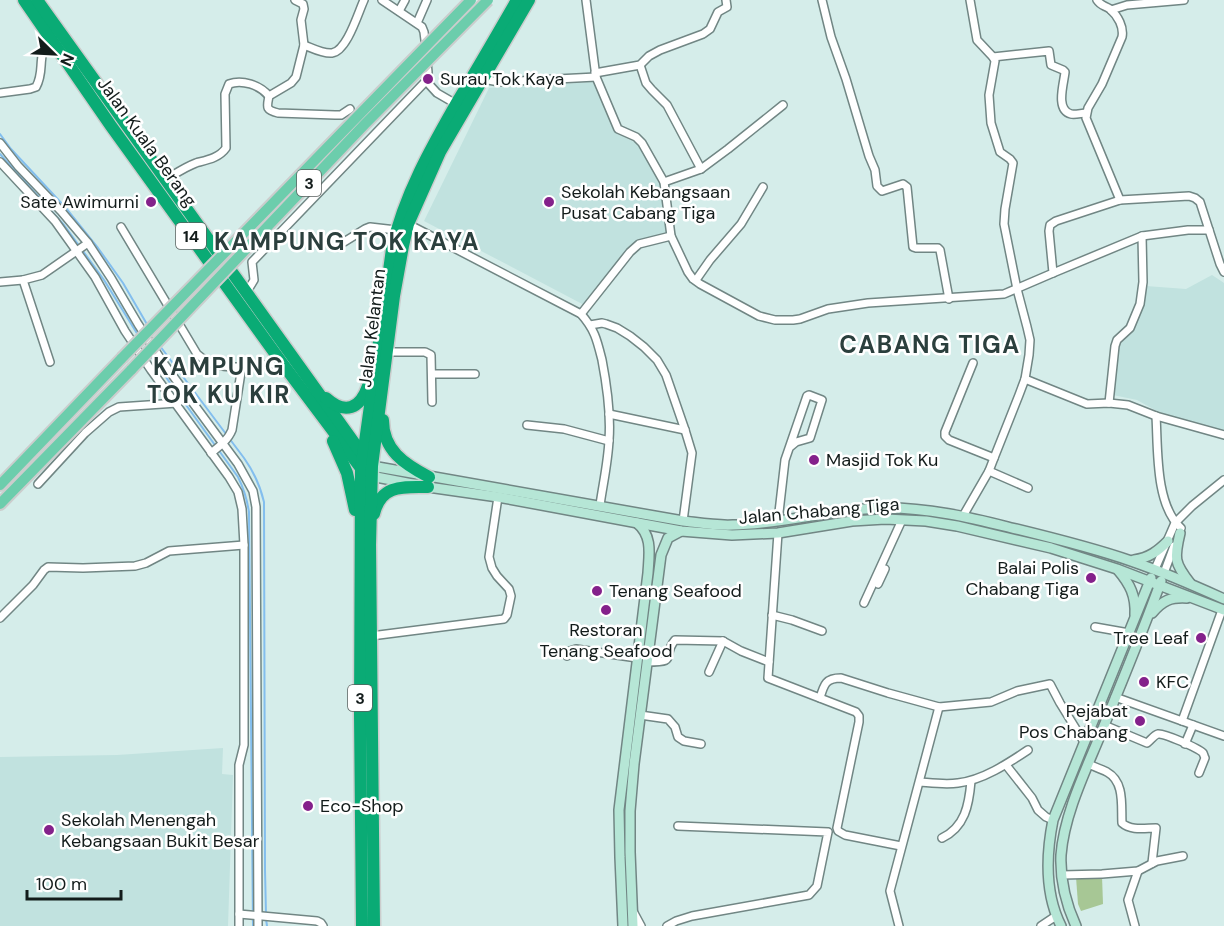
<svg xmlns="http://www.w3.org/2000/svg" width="1224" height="926" viewBox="0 0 1224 926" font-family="'DM Sans',sans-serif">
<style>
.built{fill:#c1e2df}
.green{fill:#a7c795}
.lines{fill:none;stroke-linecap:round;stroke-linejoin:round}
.stream{stroke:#83beee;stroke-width:2}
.street-casing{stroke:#718684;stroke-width:10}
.secondary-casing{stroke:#718684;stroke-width:12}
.primary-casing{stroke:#cbcdcd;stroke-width:14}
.highway-casing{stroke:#cbcdcd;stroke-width:15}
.street{stroke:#fff;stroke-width:7}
.secondary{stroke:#b6e6d6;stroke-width:9}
.primary{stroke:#6ccdac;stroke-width:10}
.highway{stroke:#0aab75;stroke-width:12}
.primary-bridge-casing{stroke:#cbcdcd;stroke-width:14;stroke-linecap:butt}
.primary-bridge{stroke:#6ccdac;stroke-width:10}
.poi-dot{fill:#84218b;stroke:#fff;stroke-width:2}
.labels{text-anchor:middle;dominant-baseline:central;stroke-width:5;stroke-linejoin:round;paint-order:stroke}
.shield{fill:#fff;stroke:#5a605f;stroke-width:1.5}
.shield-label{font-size:16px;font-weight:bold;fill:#131c1b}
.poi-label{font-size:18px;fill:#131c1b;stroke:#fff;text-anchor:start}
.street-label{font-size:18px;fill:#131c1b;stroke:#fff}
.district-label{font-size:24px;font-weight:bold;letter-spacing:1.5px;fill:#2b3f3d;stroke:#fff}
</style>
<rect width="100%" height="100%" fill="#d5edea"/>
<!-- built -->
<g class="built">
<polygon points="593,82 615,125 617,134 639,144 663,182 668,235 636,244 586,306 424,221 489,88"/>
<polygon points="1212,275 1224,283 1224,432 1188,423 1155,410 1137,400 1113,395 1119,345 1133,331 1146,286 1186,289"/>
<polygon points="223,748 222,774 233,775 228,926 0,926 0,757 117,755"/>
</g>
<!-- green -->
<polygon class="green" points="1102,876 1103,904 1081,911 1078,904 1076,877"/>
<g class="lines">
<!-- stream -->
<g class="stream">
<polyline points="0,134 11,149 65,207 98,248 123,283 148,326"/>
<polyline points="0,154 64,225 104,280 138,335"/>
<path d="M160,346L244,458C254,472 260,485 264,502L265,870L266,914"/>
<path d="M150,355L238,477C244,489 247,499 249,512L253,926"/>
<polyline points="266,919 267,926"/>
</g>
<!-- street casing -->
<g class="street-casing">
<g id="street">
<path d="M295,0L303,4L304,9L301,20L304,45L296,77L291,83L269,96C267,107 265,110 278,113L335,115H341L350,109"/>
<polyline points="382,0 422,27 424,32 426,48"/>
<polyline points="586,0 596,77 618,129 636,137 642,143 664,182 671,236 688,272 693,279 700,284 759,316 775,320 793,320 800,319 828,309 868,303 1004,294 1053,273 1049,231 1050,225 1056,221 1120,200 1189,196 1195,198 1200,202 1220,264 1224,272"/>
<polyline points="822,0 831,37 846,79 869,156 875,170 877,186 882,191 903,184 907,187 913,247 916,248 938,248 940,250 949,299"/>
<path d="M1097,0C1101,6 1104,5 1110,9C1118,16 1124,27 1122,37L1102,84L1088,108L1086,118L1120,200"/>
<polyline points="1111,10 1127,5 1184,0"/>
<polyline points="399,11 405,0"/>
<polyline points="417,23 427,0"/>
<path d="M304,45C312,48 323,54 332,53C347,51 358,13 364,0"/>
<path d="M993,57L1049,51L1051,65L1063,70L1065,72C1064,83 1055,110 1071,114C1075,115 1082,113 1086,113"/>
<polyline points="427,62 428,72 426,81 437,93 456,104"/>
<polyline points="640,65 646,83 652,90 667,105 701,169"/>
<polyline points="595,73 640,65 649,56 660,50 703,34 710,29 718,12 727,7 726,0"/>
<polyline points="483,79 499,82 596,77"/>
<path d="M0,93L30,89L36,87C46,69 35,56 51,38"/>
<polyline points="0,143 18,166 61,211 88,243 111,278 138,324 162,361 238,464 253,491 256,507 258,926"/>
<polyline points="0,162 55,221 95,277 125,331 151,370 229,477 238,492 242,509 244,545 244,745 239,765 239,926"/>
<path d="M165,180C175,174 185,167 196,163C207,160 219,158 226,148L225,94L229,84C242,79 260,85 269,96"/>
<polyline points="664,182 701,169 728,149 783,105"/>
<path d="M408,224L581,314C595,330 597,340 602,360C607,386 611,413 609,440C608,462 603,484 600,505"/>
<path d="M121,227L197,354C218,375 256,365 282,363"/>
<polyline points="344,242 365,229 370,227 396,230"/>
<polyline points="1053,273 1142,236 1188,230 1209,230"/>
<polyline points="696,280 710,260 741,224 763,187"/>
<polyline points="0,282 23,280"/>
<polyline points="246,293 254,280 252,262 426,81"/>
<polyline points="581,314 630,252 639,244 671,236"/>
<polyline points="590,325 602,323 606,324 617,328 630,336 644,347 657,360 666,375 685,430 692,453 683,521"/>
<polyline points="387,352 425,352 431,355 432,402"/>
<polyline points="50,362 23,280 42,275 88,243"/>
<polyline points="973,363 945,432 945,436 949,440 994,458"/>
<polyline points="432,374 475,374"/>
<polyline points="1025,379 1087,404 1109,403 1128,405 1156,416 1224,435"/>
<polyline points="1109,403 1115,346 1117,340 1130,328 1140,304 1143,282 1142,236"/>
<polyline points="609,414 685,430"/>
<path d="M1156,416C1158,448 1155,505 1181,528"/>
<polyline points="527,425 564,429 609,441"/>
<path d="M211,453C220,446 228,440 232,430L242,366"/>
<polyline points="989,471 1028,488"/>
<polyline points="38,484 85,433 109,412 119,407 177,403 188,396"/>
<polyline points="963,516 989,471 994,458 1019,395 1025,379 1029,355 1030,340 1027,327 1017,289 1004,224 1005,209 1013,163 1010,159 1000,152 991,123 989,95 995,61 993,57 977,40 970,0"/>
<polyline points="778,521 785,460 807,396 809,395 822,400 810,438 796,442 790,447"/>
<polyline points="778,533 768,678 856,712 859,716 859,722 837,828 838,831 845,835 901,846"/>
<polyline points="1155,569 1175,523 1192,506 1224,480"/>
<polyline points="1164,573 1174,546"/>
<polyline points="878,584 885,569"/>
<polyline points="864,603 902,520"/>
<polyline points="772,615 792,620 822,631"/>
<polyline points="0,618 33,585 44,570 48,567 83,568 135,566 146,563 169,551 244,545"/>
<polyline points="1095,627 1129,633"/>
<polyline points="371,636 504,619 507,615 511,596 509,589 497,576 492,568 489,557 498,497"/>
<polyline points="567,656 570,651 576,649 637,658"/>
<path d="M647,662C680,662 661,657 675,640L723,641L741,651L769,662"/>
<polyline points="709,672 723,641"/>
<polyline points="1115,697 1224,736"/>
<path d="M820,698C824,684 826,678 841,678L888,693L939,707L991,702L1017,691L1050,684L1060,703L1084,742"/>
<polyline points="640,715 668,719 675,727 678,737 684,741 701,744"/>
<polyline points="1182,721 1222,610"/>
<path d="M1104,725L1147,743C1151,740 1154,735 1158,734C1164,733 1198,748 1203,753C1204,755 1204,756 1205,758L1199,773"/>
<polyline points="1185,744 1193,725"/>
<path d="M1088,764C1095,767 1101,769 1107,772C1125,782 1121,806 1122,823C1131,831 1145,828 1156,828L1152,863"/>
<polyline points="1006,765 1032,798 1038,810 1046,817 1053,820"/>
<path d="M920,782C932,783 946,785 958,783C983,780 1007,764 1028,750"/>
<path d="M942,838C965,827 969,805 971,781"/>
<polyline points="1062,875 1102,874 1138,871 1157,861 1183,856"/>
<polyline points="634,913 641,926"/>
<polyline points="239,914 317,921 321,923 323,926"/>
<polyline points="667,926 676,921 692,916 809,895 817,886 828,832 678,826"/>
<polyline points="899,926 890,891 939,707"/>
<polyline points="1041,926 1056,916"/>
<polyline points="1135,926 1128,900 1138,871"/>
</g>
</g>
<!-- secondary casing -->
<g class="secondary-casing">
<g id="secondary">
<path d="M372,466L683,521C700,523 717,526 733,525C785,524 835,508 887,508C928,508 968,517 1008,527C1049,537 1091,547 1131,561C1163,572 1193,585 1224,599"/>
<polyline points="371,476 428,487 498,497 681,531 732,535 778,533 852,521 885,519 926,521 957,526 1051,548 1117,569 1224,610"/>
<path d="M1180,533C1174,558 1174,563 1190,583"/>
<path d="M1134,560C1149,558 1158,551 1168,541"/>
<path d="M1118,570C1130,584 1136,596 1135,615"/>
<path d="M1152,613C1163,600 1171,597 1187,598"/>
<path d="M623,926L620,857L619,810L648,573C649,555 653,536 637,523"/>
<polyline points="633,926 630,852 630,811 634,764 661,555 668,538 681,531"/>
<path d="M1061,926C1045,894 1046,855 1053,820L1151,578"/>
<path d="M1076,926C1066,904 1060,879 1061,855C1064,816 1084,774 1099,738C1120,686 1142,634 1161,581"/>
</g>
</g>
<!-- primary casing -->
<g class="primary-casing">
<g id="primary">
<polyline points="0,485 122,358"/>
<polyline points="0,504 132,369"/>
</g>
</g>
<!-- highway casing -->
<g class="highway-casing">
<g id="highway">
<polyline points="24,0 111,126 282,363 363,471"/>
<polyline points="37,0 365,458"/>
<path d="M326,398C345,415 360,409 368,386"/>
<path d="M383,420C383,450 404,464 429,477"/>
<polyline points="333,441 347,473 355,510"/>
<path d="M374,514C381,484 403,487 428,487"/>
<path d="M362,926L360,714L361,470L392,249C404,195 432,146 459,99C479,66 498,33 517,0"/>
<polyline points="374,926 370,545 372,466 394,296 403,246 408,224 440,152 529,0"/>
</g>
</g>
<!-- street -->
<use href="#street" class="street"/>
<!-- secondary -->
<use href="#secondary" class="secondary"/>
<!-- primary -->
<use href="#primary" class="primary"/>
<!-- highway -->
<use href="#highway" class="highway"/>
<!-- primary-bridge casing -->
<g class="primary-bridge-casing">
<g id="primary-bridge">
<polyline points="122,358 471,0"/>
<polyline points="132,369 365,124 488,0"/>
</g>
</g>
<!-- primary-bridge -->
<use href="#primary-bridge" class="primary-bridge"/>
</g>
<!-- markers -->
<g class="poi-dot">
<circle cx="428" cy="79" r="6"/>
<circle cx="151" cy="202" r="6"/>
<circle cx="549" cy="202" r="6"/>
<circle cx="814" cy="460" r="6"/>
<circle cx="1091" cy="578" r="6"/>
<circle cx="597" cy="591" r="6"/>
<circle cx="606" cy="610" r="6"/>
<circle cx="1201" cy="638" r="6"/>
<circle cx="1144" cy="682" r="6"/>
<circle cx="1140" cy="721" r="6"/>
<circle cx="308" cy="806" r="6"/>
<circle cx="49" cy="830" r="6"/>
</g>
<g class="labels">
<!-- shield labels -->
<g class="shield">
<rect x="297" y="170" width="24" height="26" rx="4.5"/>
<rect x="176" y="223" width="30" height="26" rx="4.5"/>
<rect x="348" y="685" width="24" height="26" rx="4.5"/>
</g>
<g class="shield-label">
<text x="309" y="183">3</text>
<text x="191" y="236">14</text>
<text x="360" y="698">3</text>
</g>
<!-- poi labels -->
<g class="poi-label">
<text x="440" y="79">Surau Tok Kaya</text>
<text x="561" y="192">Sekolah Kebangsaan<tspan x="561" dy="21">Pusat Cabang Tiga</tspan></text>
<text x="139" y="202" text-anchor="end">Sate Awimurni</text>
<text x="826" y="460">Masjid Tok Ku</text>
<text x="1079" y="568" text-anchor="end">Balai Polis<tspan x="1079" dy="21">Chabang Tiga</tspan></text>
<text x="609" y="591">Tenang Seafood</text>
<text x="606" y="630" text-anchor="middle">Restoran<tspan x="606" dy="21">Tenang Seafood</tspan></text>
<text x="1189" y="638" text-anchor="end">Tree Leaf</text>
<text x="1156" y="682">KFC</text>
<text x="1128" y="711" text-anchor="end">Pejabat<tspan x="1128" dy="21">Pos Chabang</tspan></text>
<text x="320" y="806">Eco-Shop</text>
<text x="61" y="820">Sekolah Menengah<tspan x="61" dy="21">Kebangsaan Bukit Besar</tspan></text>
</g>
<!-- street labels -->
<g class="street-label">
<text transform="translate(147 142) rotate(54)">Jalan Kuala Berang</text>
<text transform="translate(372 328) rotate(-83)">Jalan Kelantan</text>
<text transform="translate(819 511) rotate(-5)">Jalan Chabang Tiga</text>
</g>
<!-- district labels -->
<g class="district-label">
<text x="347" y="241">KAMPUNG TOK KAYA</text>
<text x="930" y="344">CABANG TIGA</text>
<text x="219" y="366">KAMPUNG<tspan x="219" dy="28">TOK KU KIR</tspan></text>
</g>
</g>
<!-- north arrow -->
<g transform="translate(54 54) rotate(114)" stroke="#ffffff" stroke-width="4.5" paint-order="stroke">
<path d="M0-4.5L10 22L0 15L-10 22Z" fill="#131c1b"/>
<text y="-9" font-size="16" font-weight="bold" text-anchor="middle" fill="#131c1b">N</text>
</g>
<!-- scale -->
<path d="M27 890v9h94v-9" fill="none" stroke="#131c1b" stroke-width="3"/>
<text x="36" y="890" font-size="18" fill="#131c1b" stroke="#ffffff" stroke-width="4.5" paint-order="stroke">100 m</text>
</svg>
